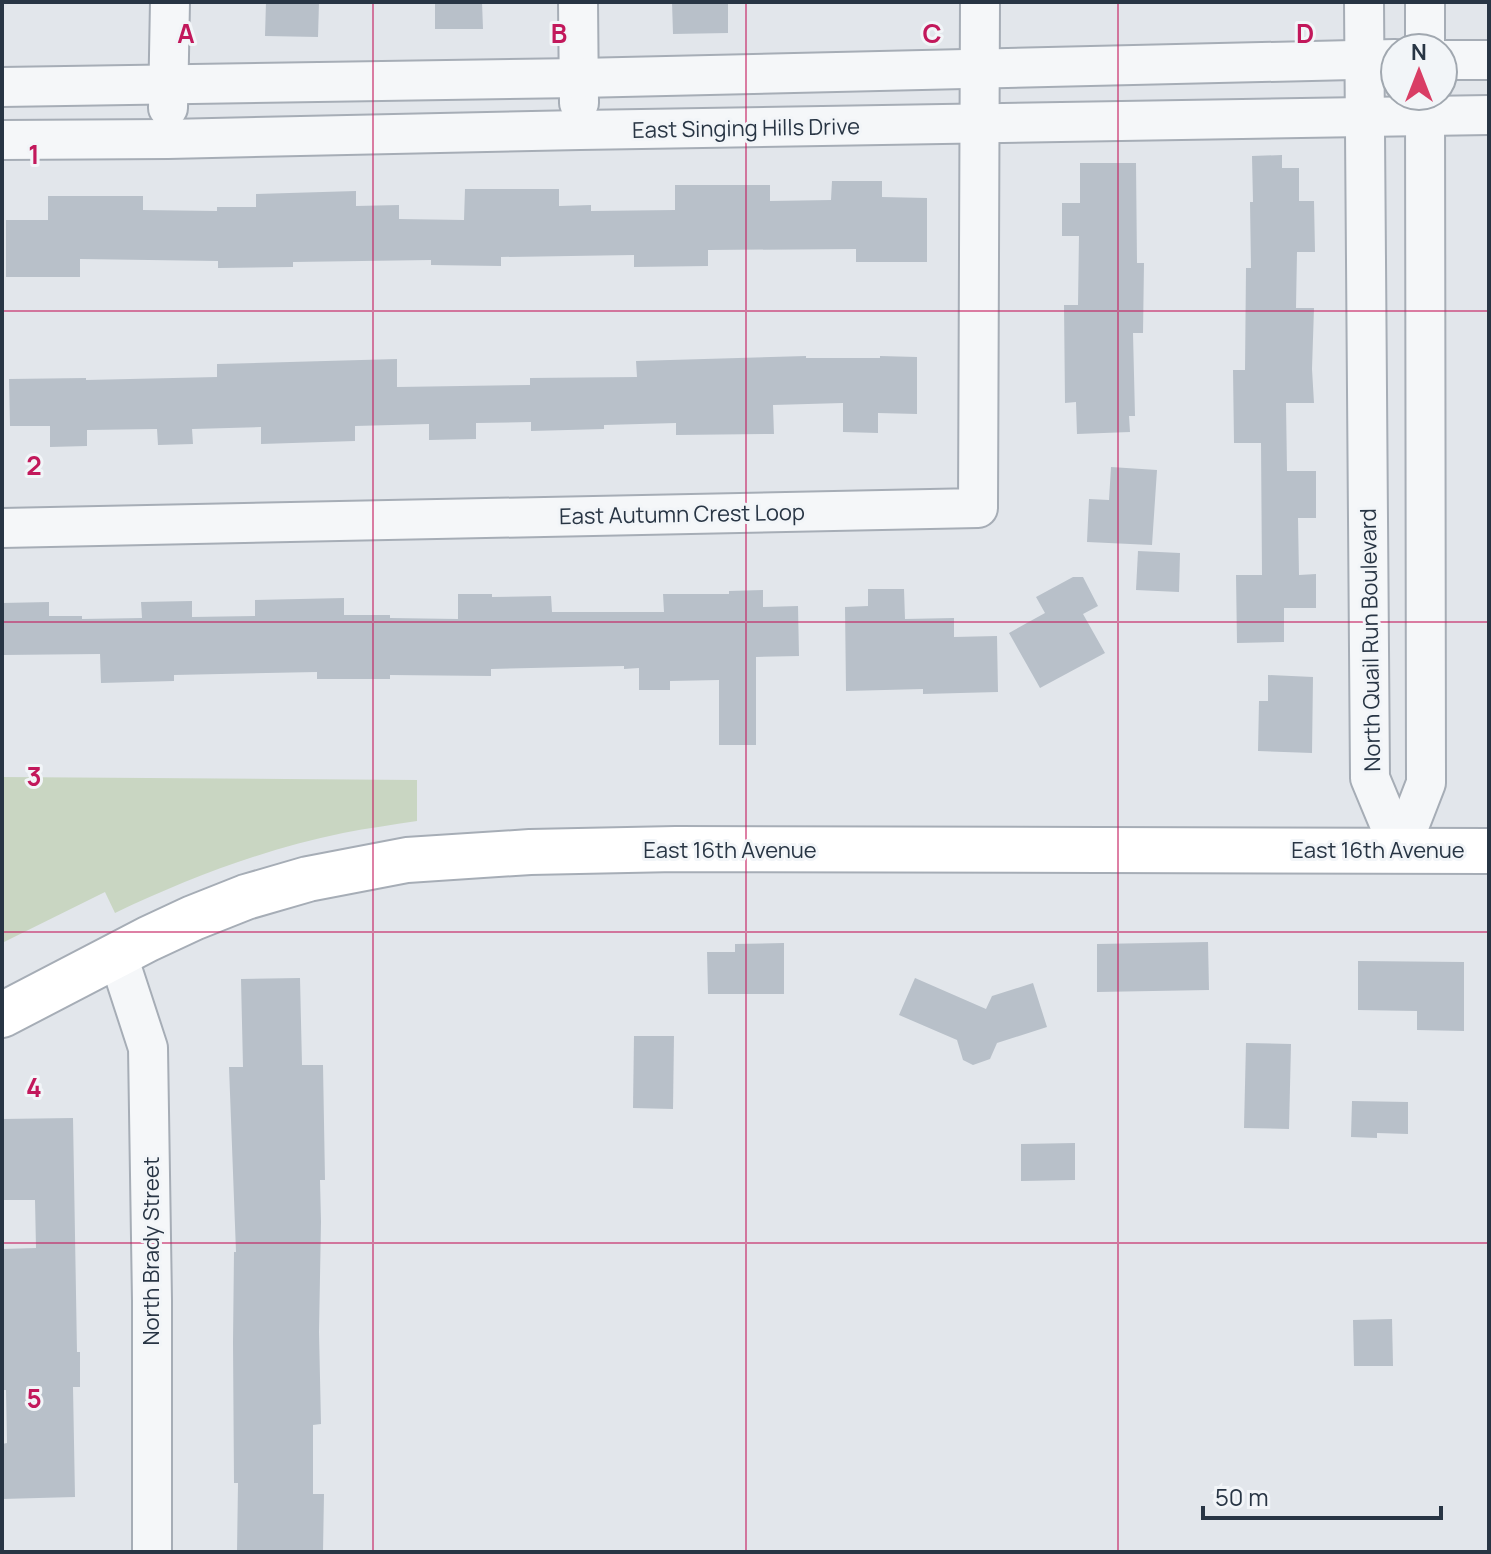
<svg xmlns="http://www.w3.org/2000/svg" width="1491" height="1554" viewBox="0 0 1491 1554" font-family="Manrope,sans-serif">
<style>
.green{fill:#c9d6c2}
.building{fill:#b8c0c9}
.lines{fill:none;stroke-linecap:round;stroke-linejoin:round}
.street-casing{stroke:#a6adb6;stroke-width:42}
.secondary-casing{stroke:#a6adb6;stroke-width:48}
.street{stroke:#f5f7f9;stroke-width:38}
.secondary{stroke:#fff;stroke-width:44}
.grid{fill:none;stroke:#c2185b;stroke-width:2;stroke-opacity:0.55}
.labels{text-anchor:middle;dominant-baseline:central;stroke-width:6;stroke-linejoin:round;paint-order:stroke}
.street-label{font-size:22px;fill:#283544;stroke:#f2f5f8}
.grid-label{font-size:26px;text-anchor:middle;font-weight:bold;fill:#c2185b;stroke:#f2f5f8;stroke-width:6;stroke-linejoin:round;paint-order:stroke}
</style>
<rect width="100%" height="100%" fill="#e2e6eb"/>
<!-- green -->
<path class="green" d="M2,777L417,780V821C392,825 368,828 343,833C265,849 188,878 115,913L105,892L2,943Z"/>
<!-- building -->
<g class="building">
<polygon points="266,2 319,2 318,37 265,36"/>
<polygon points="435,2 482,2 483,29 435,29"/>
<polygon points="672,2 728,2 728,33 673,34"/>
<polygon points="1282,155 1282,168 1299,168 1299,201 1314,201 1315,252 1297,252 1296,308 1314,308 1312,369 1314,403 1286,403 1287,471 1316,471 1316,518 1298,518 1299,575 1316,574 1316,608 1284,608 1284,642 1237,643 1236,575 1262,575 1261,443 1234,443 1233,370 1245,370 1246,268 1251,268 1250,202 1253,202 1252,156"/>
<polygon points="1080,163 1136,163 1137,263 1144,263 1143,333 1133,333 1135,416 1129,416 1130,432 1077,434 1076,402 1065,403 1064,305 1078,305 1079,236 1062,236 1062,203 1080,203"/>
<polygon points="832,181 882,181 882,197 927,198 927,262 856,262 856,249 708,250 708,266 634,267 634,255 501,257 501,266 431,265 431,260 293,262 293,267 218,268 218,261 80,259 80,277 6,277 6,220 48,220 48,196 143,196 143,210 217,211 217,207 256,207 256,194 356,191 356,206 399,205 399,219 464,220 465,189 559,189 559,206 591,205 591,211 675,210 675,185 770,185 770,201 831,200"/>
<polygon points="806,356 806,358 880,358 880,356 917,357 917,414 878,413 878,433 843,432 843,403 773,405 774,434 676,435 676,423 604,425 604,429 531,431 531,422 476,423 476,439 429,440 429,424 355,426 355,441 261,444 261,427 192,429 193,444 158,445 157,429 87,430 87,446 50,447 50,426 10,426 9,379 86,378 86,380 217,377 217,364 397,359 397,387 530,385 530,378 637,377 636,361"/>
<polygon points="1111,467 1157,470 1152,545 1087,542 1089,499 1109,500"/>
<polygon points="1138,551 1180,553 1179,592 1136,590"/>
<polygon points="1073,577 1083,577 1098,606 1083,614 1105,653 1040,688 1009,633 1045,613 1036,597"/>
<polygon points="868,589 904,589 905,619 954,618 954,637 997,636 998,692 923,694 923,689 846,691 845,607 868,606"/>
<polygon points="763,590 763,607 798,606 799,656 756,657 756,745 719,745 719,680 670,681 670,690 639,690 639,668 624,669 624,666 491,669 491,676 390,675 390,679 317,679 317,672 174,675 174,681 101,683 100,654 3,655 2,603 49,602 49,616 82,616 82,619 142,618 141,602 192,601 192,617 255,616 255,600 344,598 344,615 390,615 390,618 458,619 458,594 492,594 492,597 551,596 552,612 664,612 663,594 729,594 729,591"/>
<polygon points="1268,675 1313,677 1312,753 1258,751 1259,701 1268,701"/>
<polygon points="1208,942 1209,990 1097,992 1097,944"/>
<polygon points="784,943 784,994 708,994 707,952 735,952 735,944"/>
<polygon points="1358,961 1464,962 1464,1031 1417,1030 1417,1011 1358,1010"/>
<polygon points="300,978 302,1065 323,1065 325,1180 320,1180 321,1222 319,1332 321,1424 313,1425 313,1494 324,1494 323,1552 237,1552 238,1483 234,1483 233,1343 234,1252 236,1252 229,1067 243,1067 241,979"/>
<polygon points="915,978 986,1009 992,996 1033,983 1047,1027 997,1043 990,1059 973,1065 963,1060 957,1040 899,1015"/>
<polygon points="634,1036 674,1036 673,1109 633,1108"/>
<polygon points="1246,1043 1291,1044 1289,1129 1244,1128"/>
<polygon points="1352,1101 1408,1102 1408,1134 1377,1133 1377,1138 1351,1137"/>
<polygon points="73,1118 77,1352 80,1352 80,1387 73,1387 75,1497 2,1499 2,1444 7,1443 6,1390 2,1390 2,1249 36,1248 35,1200 2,1200 2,1119"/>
<polygon points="1075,1143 1075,1180 1021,1181 1021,1144"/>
<polygon points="1392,1319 1393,1366 1354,1366 1353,1320"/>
</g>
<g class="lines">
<!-- street casing -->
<g class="street-casing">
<g id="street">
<polyline points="578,2 579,103"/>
<polyline points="1364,2 1370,778 1400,850"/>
<polyline points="1425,2 1425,48"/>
<polyline points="1443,60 1489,60"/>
<polyline points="2,87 579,78 1395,59"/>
<polyline points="168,108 170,2"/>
<polyline points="2,140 168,139 580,130 1489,115"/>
<polyline points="2,528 978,508 980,2"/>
<polyline points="1400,850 1426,783 1425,96"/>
<polyline points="118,956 148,1048 152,1301 152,1552"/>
</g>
</g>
<!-- secondary casing -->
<g class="secondary-casing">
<polyline id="secondary" points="2,1015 148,939 193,918 246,897 308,879 407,860 530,852 676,849 1489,851"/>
</g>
<!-- street -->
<use href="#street" class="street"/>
<!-- secondary -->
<use href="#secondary" class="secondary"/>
</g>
<!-- grid -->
<path class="grid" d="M373,2V1552M746,2V1552M1118,2V1552M2,311H1489M2,622H1489M2,932H1489M2,1243H1489"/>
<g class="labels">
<!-- street labels -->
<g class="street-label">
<text transform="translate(746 128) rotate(-1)">East Singing Hills Drive</text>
<text transform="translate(682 514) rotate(-1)">East Autumn Crest Loop</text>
<text transform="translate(1370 640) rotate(-91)">North Quail Run Boulevard</text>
<text x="730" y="850">East 16th Avenue</text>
<text x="1378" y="850">East 16th Avenue</text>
<text transform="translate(151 1251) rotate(-90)">North Brady Street</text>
</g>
</g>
<g class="grid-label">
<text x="186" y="43">A</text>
<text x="559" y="43">B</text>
<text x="932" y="43">C</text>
<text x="1305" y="43">D</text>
<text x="34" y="164">1</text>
<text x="34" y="475">2</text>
<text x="34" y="786">3</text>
<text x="34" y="1097">4</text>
<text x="34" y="1408">5</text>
</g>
<!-- border -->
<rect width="1491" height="1554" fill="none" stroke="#283544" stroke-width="8"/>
<!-- north arrow -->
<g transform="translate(1419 72)"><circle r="38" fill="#f2f5f8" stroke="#a1a8b0" stroke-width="2"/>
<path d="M0-6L14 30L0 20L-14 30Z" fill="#d93e65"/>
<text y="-12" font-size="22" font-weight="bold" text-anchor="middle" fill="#283544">N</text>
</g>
<!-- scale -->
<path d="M1203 1506v12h238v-12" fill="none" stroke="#283544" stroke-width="4"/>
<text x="1215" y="1506" font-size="24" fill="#283544" stroke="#f2f5f8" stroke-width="6" paint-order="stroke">50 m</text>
</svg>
